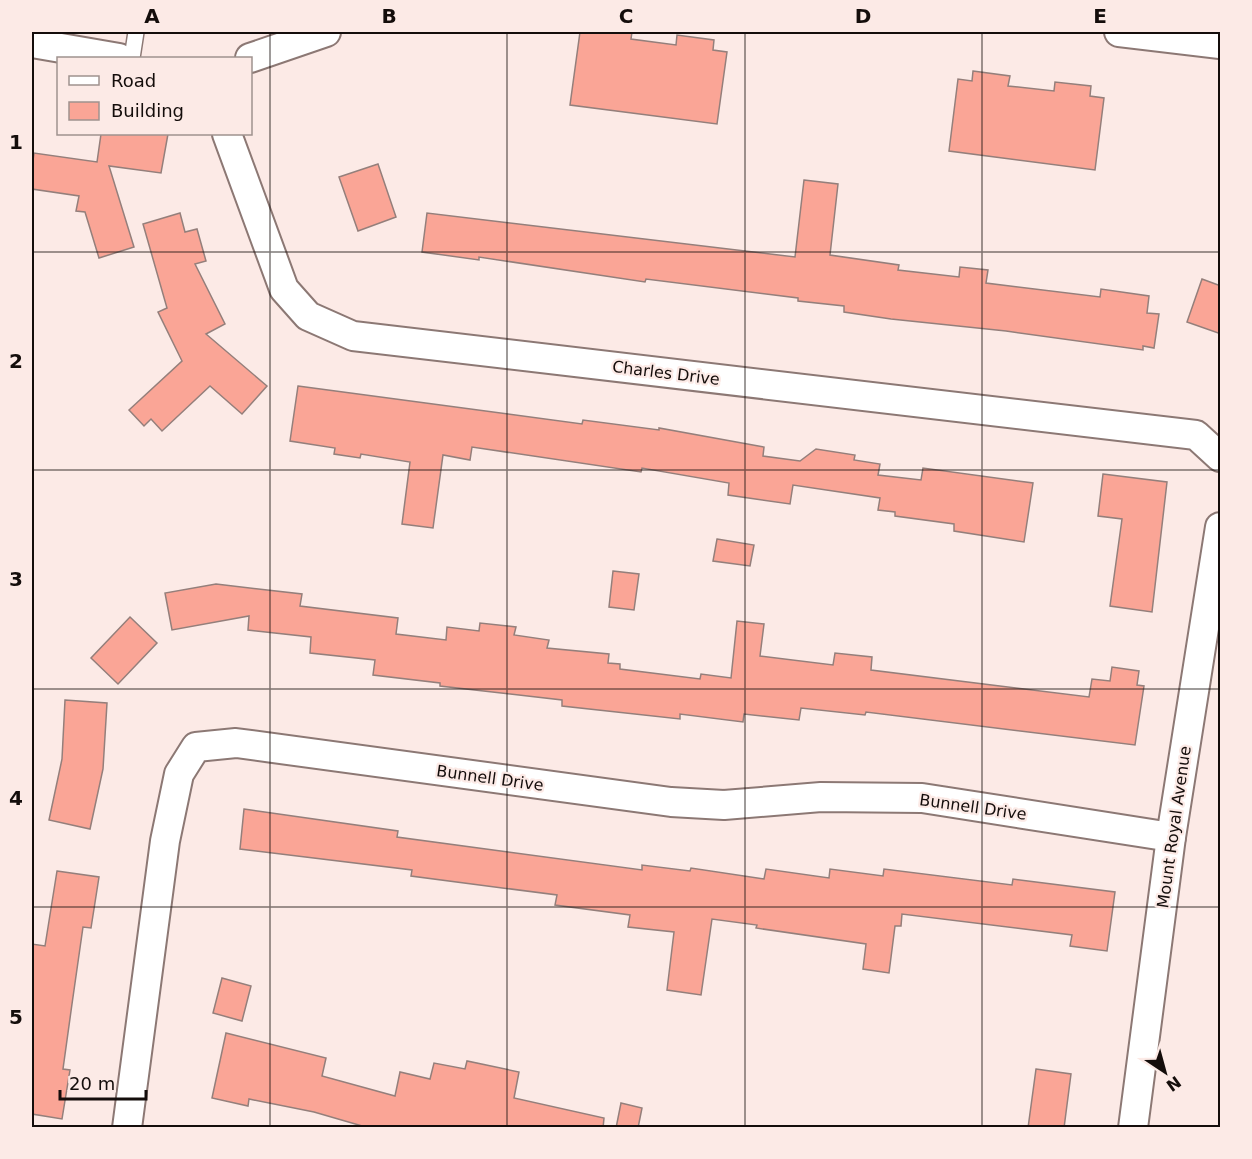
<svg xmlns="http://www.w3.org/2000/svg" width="1252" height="1159" viewBox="0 0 1252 1159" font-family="'DejaVu Sans',sans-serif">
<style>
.building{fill:#faa596;stroke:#947f7b;stroke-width:1.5}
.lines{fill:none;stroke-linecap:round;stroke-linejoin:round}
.service-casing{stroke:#8c7874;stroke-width:18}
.minor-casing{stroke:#8c7874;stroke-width:32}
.service{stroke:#fff;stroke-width:15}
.minor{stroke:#fff;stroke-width:28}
.grid{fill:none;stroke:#140d0b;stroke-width:1.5;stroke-opacity:0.55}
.labels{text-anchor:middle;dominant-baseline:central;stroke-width:4.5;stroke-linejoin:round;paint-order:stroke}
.street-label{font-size:16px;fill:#140d0b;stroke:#fceae6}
.neatline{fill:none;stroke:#140d0b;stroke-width:2}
.grid-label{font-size:20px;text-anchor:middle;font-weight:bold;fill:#140d0b}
</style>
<rect width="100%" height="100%" fill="#fceae6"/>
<!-- building -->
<g class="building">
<polygon points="580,32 632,32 631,39 676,45 677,35 714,40 713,50 727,52 717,124 570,105"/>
<polygon points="973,71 1010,76 1008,86 1054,91 1055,82 1091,86 1090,96 1104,98 1095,170 949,151 958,79 972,81"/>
<polygon points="101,134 168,134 161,173 109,166 134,247 99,258 85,212 76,211 79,196 32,189 32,168 34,153 97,162"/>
<polygon points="378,164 396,217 358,231 339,177"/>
<polygon points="804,180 838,184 830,255 899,265 898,270 959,277 960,267 988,270 986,283 1100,297 1101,289 1149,296 1147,313 1159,314 1154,348 1143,346 1143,350 1006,331 891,319 844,312 844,306 798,301 798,298 646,279 645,282 479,257 479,260 422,252 427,213 795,257"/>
<polygon points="180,213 185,232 197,229 206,261 195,264 225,324 206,334 267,386 242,414 210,386 162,431 151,419 144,426 129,410 182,361 158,312 167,308 143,224"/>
<polygon points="1202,279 1221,286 1221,334 1187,322"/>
<polygon points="298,386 582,424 583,420 659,430 659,428 764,447 763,456 800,461 816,449 855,455 854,460 880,464 878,475 921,480 923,468 1033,483 1024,542 954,531 954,524 895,516 895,512 878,510 880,498 793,485 790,504 728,495 729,483 642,468 641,472 472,447 470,460 443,455 433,528 402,524 410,462 361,454 360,458 334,454 335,448 290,441"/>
<polygon points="1103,474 1167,482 1152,612 1110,606 1122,519 1098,516"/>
<polygon points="717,539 754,545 750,566 713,561"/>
<polygon points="613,571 639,574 634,610 609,607"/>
<polygon points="216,584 302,594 300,606 398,618 396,634 446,640 447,627 479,631 480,623 516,627 514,635 549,640 547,648 609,654 608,663 620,664 620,669 700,679 701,674 731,678 737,621 764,624 760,656 833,665 835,653 872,657 871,670 1089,697 1092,679 1110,681 1112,667 1139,671 1137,685 1144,686 1135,745 866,712 865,715 801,708 799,720 744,714 743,722 680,714 680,719 562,706 562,700 440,686 440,683 373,675 375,660 310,653 311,637 248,630 249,616 172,630 165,593"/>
<polygon points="130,617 157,643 118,684 91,658"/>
<polygon points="65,700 107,703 103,769 90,829 49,820 62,759"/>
<polygon points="244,809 398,831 397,837 642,870 642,865 690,871 691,868 764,879 766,869 829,878 830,869 883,876 884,869 1012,885 1013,879 1115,892 1107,951 1070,946 1072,935 902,914 901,926 895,926 889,973 863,969 866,944 756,928 757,925 712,919 701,995 667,990 674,932 628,927 630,915 555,905 557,895 411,876 412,870 240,849"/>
<polygon points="57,871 99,877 91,928 83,927 72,1004 63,1069 70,1070 62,1119 32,1114 32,944 45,946"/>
<polygon points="222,978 251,986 242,1021 213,1013"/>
<polygon points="226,1033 326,1058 322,1076 395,1096 400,1072 430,1079 434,1063 465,1069 467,1061 519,1072 514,1098 604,1118 603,1128 369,1128 314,1112 249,1099 248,1106 212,1098"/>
<polygon points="1036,1069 1071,1074 1064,1128 1028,1128"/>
<polygon points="621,1103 642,1108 638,1128 616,1128"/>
</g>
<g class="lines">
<!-- service casing -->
<g class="service-casing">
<polyline id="service" points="132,58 136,32"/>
</g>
<!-- minor casing -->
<g class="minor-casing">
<g id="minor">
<polyline points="1119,32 1220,44"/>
<polyline points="32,43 119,58"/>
<polyline points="250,58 326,32"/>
<polyline points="227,134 284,289 308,316 353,336 1196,435 1220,457"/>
<polyline points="127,1128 165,841 179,774 196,747 236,743 671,802 724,805 821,797 922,798 1171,837"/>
<polyline points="1133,1128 1171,837 1220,527"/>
</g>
</g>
<!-- service -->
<use href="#service" class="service"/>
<!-- minor -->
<use href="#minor" class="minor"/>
</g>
<!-- grid -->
<path class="grid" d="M270,32V1128M507,32V1128M745,32V1128M982,32V1128M32,252H1220M32,470H1220M32,689H1220M32,907H1220"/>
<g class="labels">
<!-- street labels -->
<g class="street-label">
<text transform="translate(666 373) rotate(7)">Charles Drive</text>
<text transform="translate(490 778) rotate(8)">Bunnell Drive</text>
<text transform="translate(973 807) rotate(8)">Bunnell Drive</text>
<text transform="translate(1174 827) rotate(-82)">Mount Royal Avenue</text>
</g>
</g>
<!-- border -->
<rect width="1252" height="1159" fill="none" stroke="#fceae6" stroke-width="66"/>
<!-- legend -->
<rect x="57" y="57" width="195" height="78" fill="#fceae6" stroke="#9f928e" stroke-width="1.5"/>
<rect x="69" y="76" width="30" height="9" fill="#ffffff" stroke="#9f928e" stroke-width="1.5"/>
<text x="111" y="87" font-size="18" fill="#140d0b">Road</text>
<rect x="69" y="102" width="30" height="18" fill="#faa596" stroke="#9f928e" stroke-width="1.5"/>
<text x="111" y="117" font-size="18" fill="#140d0b">Building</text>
<!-- north arrow -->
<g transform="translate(1165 1072) rotate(144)" stroke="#fceae6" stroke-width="4.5" paint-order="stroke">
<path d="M0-4.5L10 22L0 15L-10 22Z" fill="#140d0b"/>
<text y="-9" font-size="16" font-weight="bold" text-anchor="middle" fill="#140d0b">N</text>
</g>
<!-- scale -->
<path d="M60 1090v9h86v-9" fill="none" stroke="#140d0b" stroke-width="3"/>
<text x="69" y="1090" font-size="18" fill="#140d0b" stroke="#fceae6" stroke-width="4.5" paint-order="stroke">20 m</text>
<rect x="33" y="33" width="1186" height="1093" class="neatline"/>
<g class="grid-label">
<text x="152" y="23">A</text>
<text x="389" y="23">B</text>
<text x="626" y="23">C</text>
<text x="863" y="23">D</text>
<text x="1100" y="23">E</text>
<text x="16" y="149">1</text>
<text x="16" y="368">2</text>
<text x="16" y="586">3</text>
<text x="16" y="805">4</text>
<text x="16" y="1024">5</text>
</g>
</svg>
